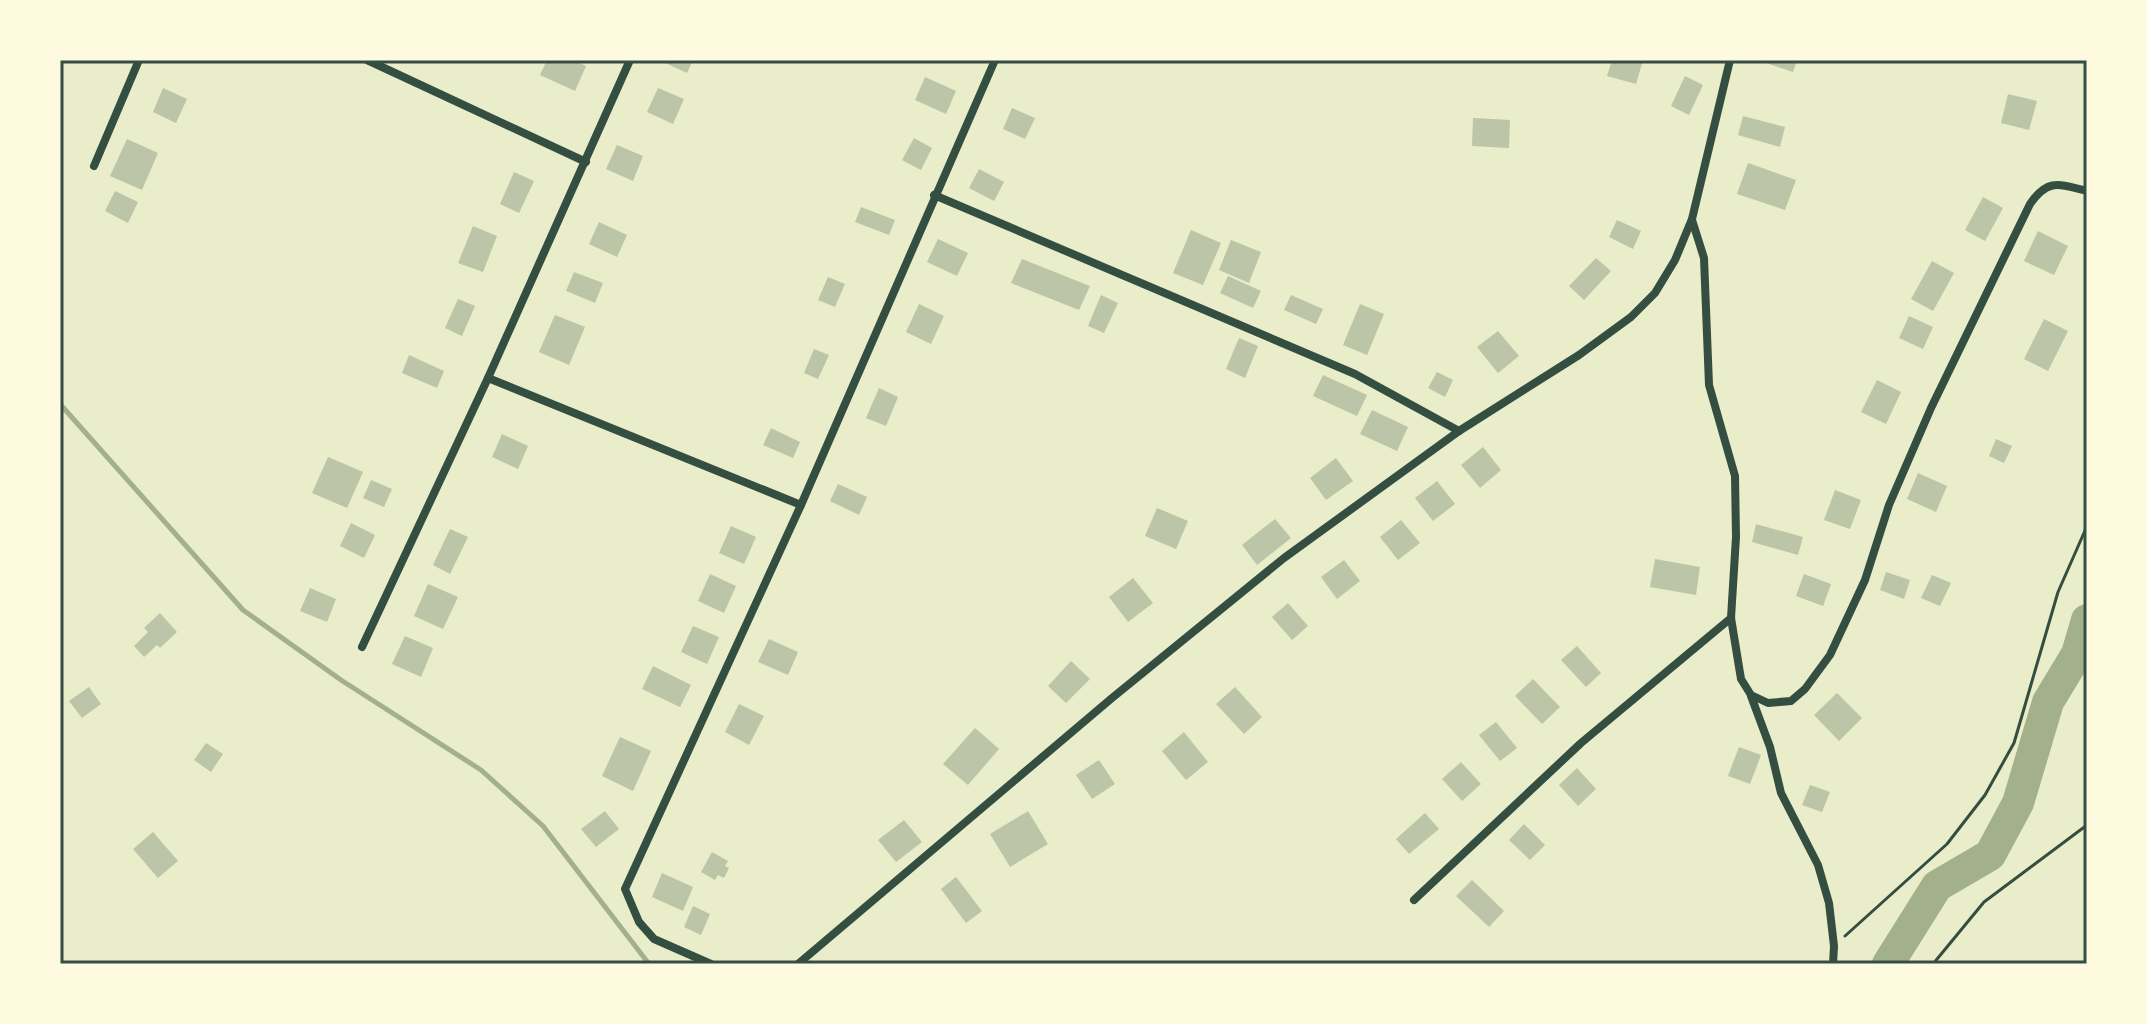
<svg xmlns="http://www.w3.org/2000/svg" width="2147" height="1024" viewBox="0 0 2147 1024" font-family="Helvetica,sans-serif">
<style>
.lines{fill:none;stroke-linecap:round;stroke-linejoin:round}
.stream{stroke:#a3b18a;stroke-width:5}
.river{stroke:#a3b18a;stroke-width:32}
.building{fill:#bcc5a7}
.path{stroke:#344e41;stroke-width:3}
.minor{stroke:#344e41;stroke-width:8}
.neatline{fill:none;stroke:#344e41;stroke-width:3}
</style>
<rect width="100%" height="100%" fill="#e9edc9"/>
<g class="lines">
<!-- stream -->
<polyline class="stream" points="60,404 243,610 341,680 481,770 543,826 649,964"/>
<!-- river -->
<polyline class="river" points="1888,964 1937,886 1990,855 2018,803 2048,702 2077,654 2087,620"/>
</g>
<!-- building -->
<g class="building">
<polygon points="547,60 573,60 586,66 575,91 540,75"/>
<polygon points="659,60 693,60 687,73"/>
<polygon points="1612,60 1643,60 1636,84 1607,76"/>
<polygon points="1764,60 1797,60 1793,72 1763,62"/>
<polygon points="1685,76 1703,85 1689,115 1671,106"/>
<polygon points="925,77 956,91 946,114 915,100"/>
<polygon points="163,88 187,99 176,123 153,112"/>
<polygon points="658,88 684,99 673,124 647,112"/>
<polygon points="2008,94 2037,101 2029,130 2001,123"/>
<polygon points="1012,108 1035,118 1025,139 1003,129"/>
<polygon points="1743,116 1785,127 1780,147 1738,135"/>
<polygon points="1473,118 1510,120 1509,148 1472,146"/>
<polygon points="914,138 932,148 921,170 902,160"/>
<polygon points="127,139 158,153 142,190 110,176"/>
<polygon points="617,145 643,156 633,181 606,169"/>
<polygon points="1748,163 1796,180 1785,210 1737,194"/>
<polygon points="979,169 1004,182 994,201 969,188"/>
<polygon points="514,172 534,181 519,213 500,204"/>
<polygon points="115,191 138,202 128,223 105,211"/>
<polygon points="1983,197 2003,208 1985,241 1965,230"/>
<polygon points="861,207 895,220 889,235 855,222"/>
<polygon points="1617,220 1641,231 1633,249 1609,237"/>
<polygon points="599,222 627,235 617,257 589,244"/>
<polygon points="473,226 497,236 483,272 458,263"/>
<polygon points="1191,230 1221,243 1203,285 1173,273"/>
<polygon points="2038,231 2068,246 2054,275 2024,261"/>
<polygon points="938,239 968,253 957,276 927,262"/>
<polygon points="1231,240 1261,252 1249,283 1219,270"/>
<polygon points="1596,258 1611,271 1584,300 1569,286"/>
<polygon points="1022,259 1090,286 1079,310 1011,283"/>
<polygon points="1932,261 1954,273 1933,311 1911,299"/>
<polygon points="574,272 603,283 595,303 566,291"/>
<polygon points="1228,276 1261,291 1253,308 1220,293"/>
<polygon points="828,277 845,284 835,307 818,300"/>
<polygon points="1101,295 1118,303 1104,333 1088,326"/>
<polygon points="1291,295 1323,309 1316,324 1284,310"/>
<polygon points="458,299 475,306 462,336 445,328"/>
<polygon points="919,304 944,316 931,344 906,332"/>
<polygon points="1360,304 1384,314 1367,355 1343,345"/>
<polygon points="555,315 585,327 569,365 539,352"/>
<polygon points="1909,316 1933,327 1923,349 1899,338"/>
<polygon points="2044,319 2068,331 2048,371 2024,359"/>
<polygon points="1498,331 1519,356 1498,373 1477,347"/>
<polygon points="1239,338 1258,346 1245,378 1226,369"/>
<polygon points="814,349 829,355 818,379 804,373"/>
<polygon points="409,355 444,371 437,388 402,373"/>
<polygon points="1437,372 1453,380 1445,397 1428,388"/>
<polygon points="1323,375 1367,395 1357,416 1313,396"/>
<polygon points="1877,380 1901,392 1886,424 1861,412"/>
<polygon points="879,388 898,397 886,426 866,418"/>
<polygon points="1372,410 1408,427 1397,451 1360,434"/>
<polygon points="771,428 800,442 793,458 763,445"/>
<polygon points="502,434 528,446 518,469 492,457"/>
<polygon points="1996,439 2012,446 2004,463 1989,456"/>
<polygon points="1483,447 1501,470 1480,488 1461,465"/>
<polygon points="328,457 363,472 347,508 312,493"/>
<polygon points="1336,458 1353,481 1326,500 1310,478"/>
<polygon points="1918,473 1947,486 1936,512 1907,499"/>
<polygon points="371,480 392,489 384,507 363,498"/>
<polygon points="1437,481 1455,504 1433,521 1415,498"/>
<polygon points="838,484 867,497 859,515 830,501"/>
<polygon points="1835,490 1861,500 1850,529 1824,520"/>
<polygon points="1157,508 1188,521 1176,549 1145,536"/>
<polygon points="1275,519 1291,538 1257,565 1242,545"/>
<polygon points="1401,520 1420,543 1398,560 1380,537"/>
<polygon points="351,523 375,535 364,558 340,546"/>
<polygon points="1756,524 1803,537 1798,555 1752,542"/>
<polygon points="731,526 756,537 744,564 719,553"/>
<polygon points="450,529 468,537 450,574 433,565"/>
<polygon points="1655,559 1700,567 1696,595 1650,587"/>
<polygon points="1344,560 1360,581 1337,599 1321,577"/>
<polygon points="1886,572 1910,580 1904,599 1880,590"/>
<polygon points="710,574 736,586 724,613 698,601"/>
<polygon points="1804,574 1831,584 1823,606 1796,596"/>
<polygon points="1932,575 1951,583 1940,606 1921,598"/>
<polygon points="1133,578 1153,603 1128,622 1109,597"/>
<polygon points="428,584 458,597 443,629 414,616"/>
<polygon points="310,588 336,599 327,622 300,611"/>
<polygon points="1288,603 1308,626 1292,640 1272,617"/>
<polygon points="160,613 177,632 160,648 157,645 144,657 134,646 148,632 144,628"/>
<polygon points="693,626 719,637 707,664 681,652"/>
<polygon points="405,636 433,648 421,677 392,664"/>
<polygon points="769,639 798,652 788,675 758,662"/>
<polygon points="1577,646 1601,673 1586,687 1561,660"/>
<polygon points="1071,661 1090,679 1066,703 1048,686"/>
<polygon points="653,666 691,685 680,707 642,689"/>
<polygon points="1533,679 1560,707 1542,724 1515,696"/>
<polygon points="89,687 101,704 82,718 69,701"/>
<polygon points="1235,687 1262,717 1244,734 1216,704"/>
<polygon points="1837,693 1862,718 1839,741 1814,715"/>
<polygon points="739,704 764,716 749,745 725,732"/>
<polygon points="1496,722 1517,748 1500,761 1479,735"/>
<polygon points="975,728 999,749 968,785 943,764"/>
<polygon points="1184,732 1208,762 1186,780 1162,751"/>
<polygon points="620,737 651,751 633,791 602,776"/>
<polygon points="206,743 223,754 211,772 194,760"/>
<polygon points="1739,747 1761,755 1750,784 1728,776"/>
<polygon points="1099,760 1115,784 1092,799 1076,775"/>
<polygon points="1461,762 1481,784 1462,801 1442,779"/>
<polygon points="1577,768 1596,789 1578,806 1559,785"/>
<polygon points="1810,785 1830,792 1822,812 1802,805"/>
<polygon points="605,811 619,829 596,847 581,829"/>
<polygon points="1028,811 1048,844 1010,867 990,834"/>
<polygon points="1425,813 1439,829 1409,854 1396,839"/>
<polygon points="904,820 922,842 896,862 878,840"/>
<polygon points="1524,824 1545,845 1530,860 1509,840"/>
<polygon points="153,832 178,861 158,878 133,849"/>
<polygon points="712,852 728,861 725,866 729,868 724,878 718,875 715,880 701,872"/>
<polygon points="662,873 693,887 683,911 652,897"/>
<polygon points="956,877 982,911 966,923 941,889"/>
<polygon points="1472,880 1504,911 1489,927 1456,896"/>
<polygon points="693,906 710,914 701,935 684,927"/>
</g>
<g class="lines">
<!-- path -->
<g class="path">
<polyline points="1845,936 1947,844 1985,795 2014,743 2058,592 2087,526"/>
<polyline points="1933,964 1984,902 2087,825"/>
</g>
<!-- minor -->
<g class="minor">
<polyline points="367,60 586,162"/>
<polyline points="94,166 139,60"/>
<polyline points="934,195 1355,374 1459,431"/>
<path d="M1692,220L1704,258L1709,385L1735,476L1736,537L1731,618L1741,679L1751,695L1768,703L1791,701L1805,689L1830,655L1865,580L1889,505L1931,408L2030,204C2048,178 2059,184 2087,191"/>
<polyline points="488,378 801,505"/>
<polyline points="362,647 488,378 630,60"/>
<polyline points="1751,696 1770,747 1781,793 1818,865 1829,903 1834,946 1833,964"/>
<polyline points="1414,900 1581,743 1731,618"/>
<polyline points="711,964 654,939 639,922 625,889 801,505 995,60"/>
<polyline points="798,964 1112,698 1284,558 1459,431 1579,355 1631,317 1655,293 1675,260 1692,219 1730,60"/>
</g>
</g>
<!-- border -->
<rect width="2147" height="1024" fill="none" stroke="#fefae0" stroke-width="124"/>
<rect x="62" y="62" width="2023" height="900" class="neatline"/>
</svg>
